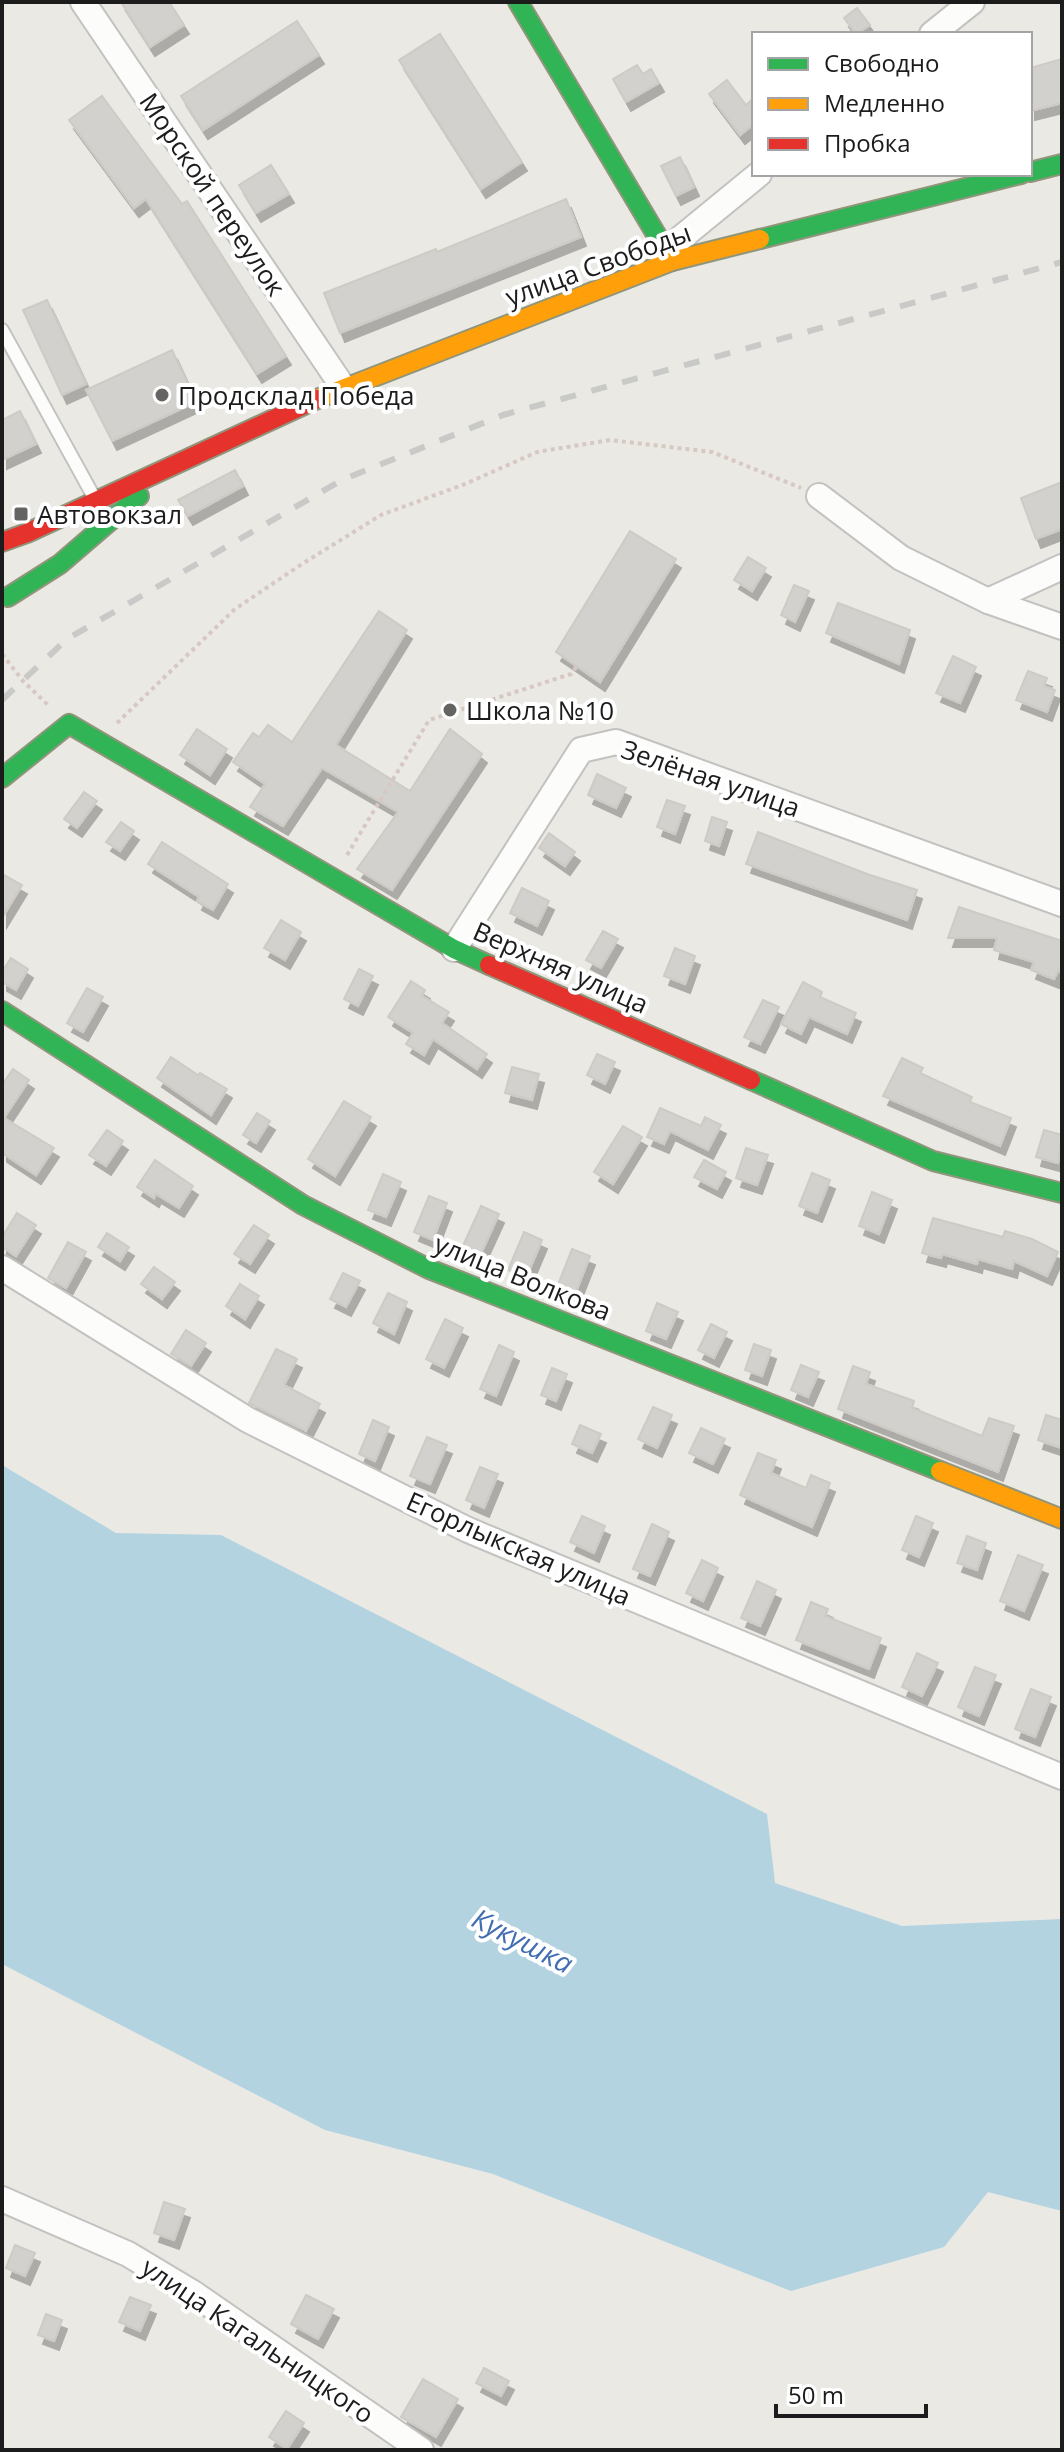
<svg xmlns="http://www.w3.org/2000/svg" width="1064" height="2452" viewBox="0 0 1064 2452" font-family="'Open Sans',sans-serif">
<style>
.water{fill:#b4d3e1}
.building{fill:#d3d1cd;stroke:#cecbc5;stroke-width:2;filter:url(#shadow)}
.lines{fill:none;stroke-linecap:round;stroke-linejoin:round}
.lane-casing{stroke:#c3c2c0;stroke-width:16}
.street-casing{stroke:#c3c2c0;stroke-width:28}
.fast-casing{stroke:#90957c;stroke-width:22}
.slow-casing{stroke:#90957c;stroke-width:22}
.jam-casing{stroke:#90957c;stroke-width:22}
.path{stroke:#d7c8c3;stroke-width:4;stroke-dasharray:4 4;stroke-linecap:butt}
.lane{stroke:#fcfcfb;stroke-width:12}
.street{stroke:#fcfcfb;stroke-width:24}
.fast{stroke:#30b455;stroke-width:18}
.slow{stroke:#ff9f0a;stroke-width:18}
.jam{stroke:#e5322d;stroke-width:18}
.rail{stroke:#c9c9c8;stroke-width:6;stroke-dasharray:16 16;stroke-linecap:butt}
.poi-dot{fill:#646462;stroke:#fff;stroke-width:3}
.labels{text-anchor:middle;dominant-baseline:central;stroke-width:8;stroke-linejoin:round;paint-order:stroke}
.street-label{font-size:26px;fill:#1c1c1c;stroke:#fff}
.poi-label{font-size:26px;fill:#1c1c1c;stroke:#fff;text-anchor:start}
.water-label{font-size:28px;font-style:italic;fill:#426eb1;stroke:#fff}
</style>
<defs>
<filter id="shadow"><feDropShadow dx="5" dy="9" stdDeviation="0" flood-color="#0004"/></filter>
</defs>
<rect width="100%" height="100%" fill="#eae9e4"/>
<!-- water -->
<polygon class="water" points="2,1465 116,1533 221,1535 767,1814 775,1883 902,1926 1062,1919 1062,2211 988,2192 944,2247 791,2291 493,2174 325,2130 2,1964"/>
<!-- building -->
<g class="building">
<polygon points="121,2 169,2 184,25 150,47"/>
<polygon points="857,8 870,25 856,34 844,18"/>
<polygon points="297,21 319,55 203,130 181,96"/>
<polygon points="440,34 522,162 481,189 399,60"/>
<polygon points="1062,59 1062,103 1030,111 1030,68"/>
<polygon points="637,65 643,74 651,69 659,83 626,102 613,79"/>
<polygon points="727,80 746,105 754,98 754,124 740,135 709,94"/>
<polygon points="102,96 182,204 187,201 286,356 257,374 146,199 134,208 69,120"/>
<polygon points="680,157 694,187 676,196 661,166"/>
<polygon points="271,165 289,194 256,213 239,185"/>
<polygon points="566,199 581,237 340,333 324,293 436,249 437,252"/>
<polygon points="47,300 86,384 62,395 23,310"/>
<polygon points="172,350 196,402 112,441 86,390"/>
<polygon points="20,411 36,444 2,460 2,420"/>
<polygon points="235,470 243,486 188,516 178,500"/>
<polygon points="1062,482 1062,529 1036,539 1021,498"/>
<polygon points="630,531 676,559 600,682 556,652"/>
<polygon points="748,557 766,568 752,591 734,580"/>
<polygon points="794,585 809,591 795,622 781,615"/>
<polygon points="838,603 910,630 899,664 826,633"/>
<polygon points="379,611 407,630 336,745 410,791 450,729 482,754 392,890 357,869 398,812 322,768 283,826 250,807 265,784 233,762 253,733 259,737 268,725 292,742"/>
<polygon points="953,656 976,667 960,703 936,693"/>
<polygon points="1028,671 1047,678 1044,686 1055,690 1047,712 1016,700"/>
<polygon points="197,729 227,749 210,775 180,755"/>
<polygon points="597,774 626,788 616,808 588,795"/>
<polygon points="84,792 97,801 77,828 64,819"/>
<polygon points="667,800 685,806 675,834 657,827"/>
<polygon points="712,817 727,822 719,846 705,841"/>
<polygon points="121,822 134,831 120,851 106,842"/>
<polygon points="758,832 867,874 917,890 907,920 746,864"/>
<polygon points="549,833 575,852 565,866 539,848"/>
<polygon points="162,842 228,884 213,910 197,901 199,897 148,864"/>
<polygon points="2,874 22,885 2,918"/>
<polygon points="522,888 549,901 537,926 510,913"/>
<polygon points="959,907 1062,941 1062,973 1058,971 1054,979 1031,970 1034,962 994,950 997,938 948,938"/>
<polygon points="281,920 301,932 285,960 264,948"/>
<polygon points="603,931 618,939 601,968 586,960"/>
<polygon points="675,948 695,956 685,984 664,976"/>
<polygon points="11,958 28,969 16,990 2,982 2,972"/>
<polygon points="359,969 373,976 358,1006 344,999"/>
<polygon points="411,981 425,990 422,996 449,1012 442,1023 487,1054 477,1069 433,1039 424,1055 406,1044 413,1033 388,1017"/>
<polygon points="803,982 822,992 820,997 856,1013 847,1034 809,1017 801,1034 781,1024"/>
<polygon points="87,988 103,997 83,1032 67,1023"/>
<polygon points="763,1000 779,1007 760,1044 744,1037"/>
<polygon points="597,1054 615,1062 605,1084 587,1075"/>
<polygon points="171,1057 198,1075 200,1073 227,1089 211,1115 157,1078"/>
<polygon points="902,1058 923,1068 920,1073 972,1097 970,1102 1011,1118 1000,1146 883,1096"/>
<polygon points="512,1067 539,1074 532,1100 505,1093"/>
<polygon points="13,1069 29,1080 4,1118 54,1148 36,1175 2,1153 2,1085"/>
<polygon points="344,1101 371,1117 335,1176 308,1159"/>
<polygon points="660,1108 701,1126 705,1117 721,1125 708,1150 670,1131 664,1144 647,1137"/>
<polygon points="257,1113 270,1121 256,1143 243,1135"/>
<polygon points="623,1126 642,1137 613,1184 594,1172"/>
<polygon points="107,1130 123,1141 106,1166 89,1155"/>
<polygon points="1044,1130 1062,1135 1058,1163 1036,1157"/>
<polygon points="746,1148 768,1155 757,1185 736,1178"/>
<polygon points="155,1160 193,1186 179,1208 156,1194 154,1198 137,1187"/>
<polygon points="704,1160 726,1172 717,1189 694,1177"/>
<polygon points="812,1173 830,1180 817,1213 799,1206"/>
<polygon points="383,1174 401,1182 386,1217 368,1210"/>
<polygon points="872,1192 892,1200 879,1234 859,1226"/>
<polygon points="429,1196 447,1203 433,1240 414,1232"/>
<polygon points="481,1206 499,1214 479,1258 461,1250"/>
<polygon points="17,1213 36,1225 16,1256 2,1247 2,1237"/>
<polygon points="933,1218 1003,1237 1005,1231 1032,1239 1058,1252 1047,1276 1014,1261 1012,1269 978,1259 977,1264 942,1254 941,1258 922,1253"/>
<polygon points="254,1225 269,1235 250,1264 234,1254"/>
<polygon points="524,1232 542,1240 526,1278 508,1270"/>
<polygon points="107,1233 129,1247 120,1261 98,1247"/>
<polygon points="68,1242 86,1252 66,1288 48,1278"/>
<polygon points="572,1249 590,1256 574,1297 556,1290"/>
<polygon points="154,1267 175,1282 162,1299 141,1284"/>
<polygon points="343,1273 360,1281 346,1307 330,1299"/>
<polygon points="240,1284 259,1296 245,1319 226,1306"/>
<polygon points="388,1293 407,1302 394,1334 373,1323"/>
<polygon points="657,1303 678,1312 666,1339 646,1331"/>
<polygon points="445,1319 463,1328 444,1368 426,1359"/>
<polygon points="711,1324 727,1332 714,1358 698,1350"/>
<polygon points="186,1330 206,1343 191,1366 171,1354"/>
<polygon points="754,1344 771,1350 762,1376 745,1370"/>
<polygon points="499,1345 514,1352 496,1396 480,1389"/>
<polygon points="276,1349 297,1359 284,1385 320,1404 306,1431 249,1403"/>
<polygon points="801,1365 819,1372 808,1397 791,1390"/>
<polygon points="853,1366 870,1372 866,1384 914,1401 912,1408 982,1436 989,1418 1014,1426 998,1472 838,1409"/>
<polygon points="552,1368 567,1374 556,1401 541,1395"/>
<polygon points="653,1407 672,1415 657,1448 638,1439"/>
<polygon points="1046,1415 1062,1420 1062,1448 1038,1440"/>
<polygon points="373,1420 389,1427 375,1461 359,1454"/>
<polygon points="580,1425 601,1434 592,1453 572,1444"/>
<polygon points="701,1428 725,1439 713,1464 689,1453"/>
<polygon points="427,1437 447,1445 430,1484 410,1476"/>
<polygon points="758,1453 776,1460 771,1473 806,1488 811,1475 830,1483 812,1527 740,1495"/>
<polygon points="480,1467 498,1474 484,1508 466,1500"/>
<polygon points="582,1516 605,1526 594,1553 570,1542"/>
<polygon points="916,1516 933,1523 919,1557 902,1550"/>
<polygon points="652,1524 669,1532 650,1576 633,1569"/>
<polygon points="967,1536 986,1543 977,1570 957,1563"/>
<polygon points="1018,1555 1043,1565 1024,1611 1000,1601"/>
<polygon points="702,1560 718,1568 703,1601 686,1593"/>
<polygon points="757,1581 776,1590 760,1626 741,1618"/>
<polygon points="811,1602 828,1609 825,1616 881,1638 869,1669 796,1640"/>
<polygon points="917,1653 938,1663 922,1696 902,1687"/>
<polygon points="975,1667 996,1675 979,1716 958,1707"/>
<polygon points="1031,1689 1051,1697 1035,1737 1015,1729"/>
<polygon points="164,2202 185,2209 174,2240 154,2233"/>
<polygon points="15,2245 35,2253 25,2276 6,2268"/>
<polygon points="306,2295 334,2309 318,2339 291,2324"/>
<polygon points="130,2297 151,2305 140,2331 119,2322"/>
<polygon points="46,2314 62,2320 54,2341 38,2335"/>
<polygon points="484,2368 509,2381 501,2396 476,2383"/>
<polygon points="423,2379 458,2399 436,2437 401,2417"/>
<polygon points="286,2411 304,2423 287,2449 269,2437"/>
</g>
<g class="lines">
<!-- lane casing -->
<g class="lane-casing">
<polyline id="lane" points="2,330 95,499"/>
</g>
<!-- street casing -->
<g class="street-casing">
<g id="street">
<polyline points="83,2 343,387"/>
<polyline points="932,34 972,2"/>
<polyline points="665,251 759,174"/>
<polyline points="819,496 901,558 988,601 1062,627"/>
<polyline points="988,601 1062,567"/>
<polyline points="454,949 581,750 616,742 1062,904"/>
<polyline points="2,1268 248,1420 468,1530 1062,1777"/>
<polyline points="2,2199 128,2254 193,2293 421,2450"/>
</g>
</g>
<!-- fast casing -->
<g class="fast-casing">
<g id="fast">
<polyline points="518,2 672,261"/>
<polyline points="1030,172 1062,164"/>
<polyline points="760,239 1021,174"/>
<polyline points="8,597 60,564 139,496"/>
<polyline points="2,778 69,724 454,949 489,965"/>
<polyline points="2,1011 303,1205 429,1269 940,1471"/>
<polyline points="751,1080 933,1161 1062,1193"/>
</g>
</g>
<!-- slow casing -->
<g class="slow-casing">
<g id="slow">
<polyline points="317,399 672,261 760,239"/>
<polyline points="940,1471 1062,1519"/>
</g>
</g>
<!-- jam casing -->
<g class="jam-casing">
<g id="jam">
<polyline points="2,542 27,533 317,399"/>
<polyline points="489,965 751,1080"/>
</g>
</g>
<!-- path -->
<g class="path">
<polyline points="2,654 23,681 49,706"/>
<polyline points="117,723 235,609 302,564 381,515 465,484 537,452 610,440 712,452 801,488"/>
<polyline points="347,855 429,720 571,674 577,666"/>
</g>
<!-- lane -->
<use href="#lane" class="lane"/>
<!-- street -->
<use href="#street" class="street"/>
<!-- fast -->
<use href="#fast" class="fast"/>
<!-- slow -->
<use href="#slow" class="slow"/>
<!-- jam -->
<use href="#jam" class="jam"/>
<!-- rail -->
<polyline class="rail" points="2,700 67,639 342,480 503,415 1062,262"/>
</g>
<!-- markers -->
<g class="poi-dot">
<circle cx="162" cy="395" r="8"/>
<rect x="13" y="506" width="16" height="16" rx="4"/>
<circle cx="450" cy="710" r="8"/>
</g>
<g class="labels">
<!-- street labels -->
<g class="street-label">
<text transform="translate(213 194) rotate(56)">Морской переулок</text>
<text transform="translate(598 264) rotate(-20)">улица Свободы</text>
<text transform="translate(711 778) rotate(19)">Зелёная улица</text>
<text transform="translate(561 967) rotate(24)">Верхняя улица</text>
<text transform="translate(523 1277) rotate(22)">улица Волкова</text>
<text transform="translate(519 1548) rotate(24)">Егорлыкская улица</text>
<text transform="translate(258 2340) rotate(34)">улица Кагальницкого</text>
</g>
<!-- poi labels -->
<g class="poi-label">
<text x="178" y="395">Продсклад Победа</text>
<text x="37" y="514">Автовокзал</text>
<text x="466" y="710">Школа №10</text>
</g>
<!-- water labels -->
<g class="water-label">
<text transform="translate(523 1940) rotate(27)">Кукушка</text>
</g>
</g>
<!-- border -->
<rect width="1064" height="2452" fill="none" stroke="#1c1c1c" stroke-width="8"/>
<!-- legend -->
<rect x="752" y="32" width="280" height="144" fill="#ffffff" stroke="#a4a4a4" stroke-width="2"/>
<rect x="768" y="58" width="40" height="12" fill="#30b455" stroke="#a4a4a4" stroke-width="2"/>
<text x="824" y="72" font-size="24" fill="#1c1c1c">Свободно</text>
<rect x="768" y="98" width="40" height="12" fill="#ff9f0a" stroke="#a4a4a4" stroke-width="2"/>
<text x="824" y="112" font-size="24" fill="#1c1c1c">Медленно</text>
<rect x="768" y="138" width="40" height="12" fill="#e5322d" stroke="#a4a4a4" stroke-width="2"/>
<text x="824" y="152" font-size="24" fill="#1c1c1c">Пробка</text>
<!-- scale -->
<path d="M776 2404v12h150v-12" fill="none" stroke="#1c1c1c" stroke-width="4"/>
<text x="788" y="2404" font-size="24" fill="#1c1c1c" stroke="#ffffff" stroke-width="6" paint-order="stroke">50 m</text>
</svg>
